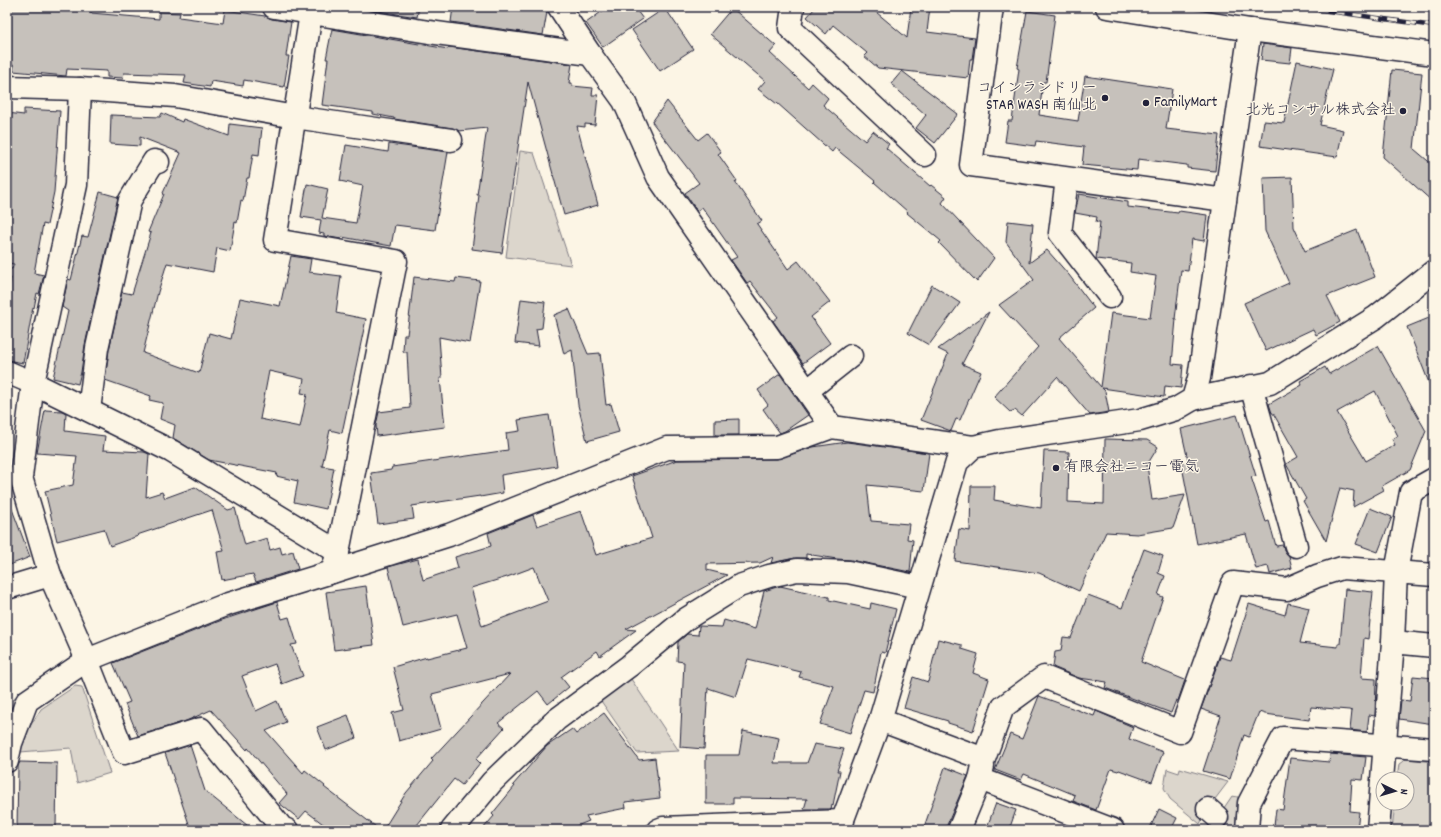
<svg xmlns="http://www.w3.org/2000/svg" width="1441" height="837" viewBox="0 0 1441 837" font-family="Dekko,'Klee One',sans-serif">
<style>
.green{fill:#dcd6cc;stroke:#7f7c84}
.building{fill:#c6c1bb;stroke:#22223b;fill-rule:evenodd}
.lines{fill:none;stroke-linecap:round;stroke-linejoin:round}
.street-casing{stroke:#22223b;stroke-width:25}
.secondary-casing{stroke:#22223b;stroke-width:25}
.street{stroke:#fcf5e5;stroke-width:22}
.secondary{stroke:#fcf5e5;stroke-width:22}
.rail-casing{stroke:#22223b;stroke-width:4.5}
.rail{stroke:#fcf5e5;stroke-width:3;stroke-dasharray:9;stroke-linecap:butt}
.poi-dot{fill:#22223b;stroke:#fcf5e5;stroke-width:1.5}
.labels{text-anchor:middle;dominant-baseline:central;stroke-width:3;stroke-linejoin:round;paint-order:stroke}
.poi-label{font-size:15px;fill:#22223b;stroke:#fcf5e5;text-anchor:end}
</style>
<rect width="100%" height="100%" fill="#fcf5e5"/>
<filter id="ink" filterUnits="userSpaceOnUse"><feTurbulence type="fractalNoise" baseFrequency=".025" numOctaves="2"/><feDisplacementMap in="SourceGraphic" scale="8" xChannelSelector="R" yChannelSelector="G"/><feConvolveMatrix kernelMatrix="1 2 1 2 8 2 1 2 1" color-interpolation-filters="sRGB"/></filter>
<g filter="url(#ink)">
<!-- green -->
<g class="green">
<polygon points="520,151 534,153 571,265 506,257"/>
<polygon points="631,679 679,751 637,753 601,701"/>
<polygon points="75,686 82,687 110,773 77,783 71,748 20,752 29,728 41,709"/>
<polygon points="1406,759 1434,762 1434,830 1392,830 1395,803 1407,803 1407,779 1397,779 1399,764"/>
<polygon points="1180,768 1228,782 1206,811 1200,824 1170,799 1164,788 1167,769 1179,773"/>
<polygon points="1232,796 1238,797 1235,830 1209,830"/>
</g>
<!-- building -->
<g class="building">
<polygon points="7,7 91,7 91,13 159,19 159,12 180,13 179,17 223,23 225,10 265,16 272,19 291,22 286,56 289,56 284,87 244,80 243,86 211,81 210,87 184,83 186,75 124,73 123,78 107,77 107,71 67,69 66,76 13,71 14,65 7,64"/>
<polygon points="352,7 419,7 417,17"/>
<polygon points="453,7 536,7 536,10 547,12 543,35 451,22"/>
<polygon points="608,7 634,7 643,19 603,47 586,23"/>
<polygon points="811,7 870,7 907,38 911,7 930,7 927,32 975,38 972,59 970,59 968,78 878,68 864,56 867,53 833,25 826,34 807,17 814,9"/>
<polygon points="665,8 693,49 660,71 632,30"/>
<polygon points="732,8 776,46 770,53 808,88 812,83 828,98 823,105 865,141 873,131 889,144 886,148 930,186 931,185 946,197 942,203 994,258 977,282 939,243 941,241 907,213 908,212 874,182 875,181 835,148 832,152 777,103 777,104 758,89 765,81 710,34"/>
<polygon points="1027,11 1055,15 1046,82 1043,82 1039,115 1078,121 1085,76 1172,89 1166,129 1219,135 1215,171 1187,168 1187,165 1138,159 1137,170 1082,165 1084,147 1036,141 1035,146 1005,142 1008,121 1012,121 1019,69 1017,68"/>
<polygon points="332,29 448,49 449,47 572,64 569,83 572,83 572,86 593,88 592,95 598,95 595,125 585,124 585,127 577,126 598,205 564,215 528,82 502,253 472,249 479,195 477,195 487,128 459,131 453,128 394,119 394,118 373,114 373,112 322,105 328,59 326,59"/>
<polygon points="1263,44 1292,48 1290,63 1261,60"/>
<polygon points="1297,61 1333,69 1320,125 1343,130 1337,157 1260,146 1264,121 1284,123"/>
<polygon points="1392,70 1422,73 1414,149 1434,166 1434,203 1383,157"/>
<polygon points="902,71 958,114 935,143 916,128 926,115 891,84"/>
<polygon points="667,101 698,140 707,133 721,152 718,154 737,181 735,182 762,221 757,224 788,269 798,261 830,302 811,317 830,343 803,363 773,321 778,317 750,281 747,283 731,260 737,257 702,207 697,211 685,193 699,183 652,122"/>
<polygon points="24,109 60,111 54,192 47,225 43,224 34,273 44,275 39,294 37,293 34,308 33,307 23,363 7,360 7,297 11,278 7,276 7,268 12,269 14,264 7,263 7,113 24,115"/>
<path d="M162,113L182,122L183,119L229,136L230,124L262,128L259,155L253,154L249,178H247L243,201L241,200L237,223L235,222L230,251L217,248L213,272L167,263L158,292L143,353L199,373L209,333L231,339L240,298L280,306L291,256L311,259L309,272L341,276L336,313L366,319L342,433L330,430L322,466L334,468L326,509L294,502L298,481L276,476L277,473L209,460L173,438L175,425L160,419L163,403L149,400L151,396L105,380L109,350L122,292L132,294L151,233L148,232L164,194L163,193L181,153L140,137V146L110,144L111,115L160,117ZM269,371L304,379L301,393L307,394L300,427L260,419Z"/>
<polygon points="389,144 448,152 435,230 395,225 391,246 342,237 341,239 324,236 324,234 319,233 321,220 301,217 307,184 328,189 322,218 356,223 363,186 340,181 346,145 388,152"/>
<polygon points="1292,177 1294,227 1305,251 1357,230 1375,277 1327,296 1340,322 1316,335 1313,329 1266,351 1244,303 1289,283 1265,231 1263,178"/>
<polygon points="100,192 118,197 85,345 81,372 78,384 53,378 68,311 62,307 68,279 71,280 82,236 88,237"/>
<polygon points="1079,194 1128,202 1128,207 1178,213 1179,211 1207,215 1204,241 1192,239 1188,271 1181,270 1175,319 1176,319 1172,364 1183,365 1181,388 1165,386 1164,397 1102,388 1105,391 1109,412 1090,415 1057,377 1022,416 1015,410 1010,412 994,397 1038,347 999,305 1034,280 1006,242 1008,221 1033,224 1029,263 1047,250 1069,275 1094,308 1059,338 1101,387 1111,313 1150,318 1156,276 1130,272 1131,263 1096,259 1100,222 1096,222 1097,217 1075,213"/>
<polygon points="414,277 455,282 456,278 480,281 470,343 439,337 442,378 440,378 445,427 377,436 376,425 379,412 410,408 407,352 403,352 404,335 407,335"/>
<polygon points="932,285 960,303 929,345 908,333"/>
<polygon points="521,299 545,302 542,328 536,329 539,346 515,343"/>
<polygon points="569,309 588,354 600,353 606,405 611,404 619,432 587,441 578,405 572,350 564,354 554,315"/>
<polygon points="989,312 962,364 981,372 960,420 956,419 951,431 921,420 948,354 938,349"/>
<polygon points="1434,316 1434,392 1433,393 1407,327"/>
<path d="M1378,346L1426,431L1410,470L1382,486L1384,490L1353,507L1354,491L1340,488L1326,541L1303,501L1306,499L1286,464L1298,457L1273,413H1272L1269,404L1302,385L1300,381L1325,367L1329,374ZM1375,391L1398,436L1392,439L1395,445L1366,461L1337,412Z"/>
<polygon points="780,374 808,415 785,431 780,433 763,409 768,405 758,390"/>
<polygon points="45,410 62,411 66,413 65,431 105,436 103,450 144,452 149,454 146,497 162,492 165,498 195,487 228,510 235,508 245,545 267,538 270,550 280,547 282,554 293,551 298,569 256,582 253,574 222,580 217,552 224,551 212,510 137,535 138,536 110,546 104,529 57,541 45,491 73,485 77,456 37,453"/>
<polygon points="549,415 557,466 501,475 503,493 480,497 480,496 412,506 414,519 378,524 371,473 391,470 392,467 508,450 506,433 520,431 518,420"/>
<polygon points="1237,415 1256,476 1251,477 1266,522 1269,521 1276,546 1283,545 1284,550 1289,556 1292,568 1270,574 1268,566 1256,569 1246,534 1197,544 1181,461 1189,465 1181,429"/>
<polygon points="739,419 739,435 715,435 715,420"/>
<polygon points="1105,439 1147,440 1158,447 1147,465 1152,500 1185,495 1173,528 1137,534 1106,532 1079,591 1039,573 955,561 959,529 970,531 971,486 995,486 994,500 1041,508 1044,451 1069,452 1068,502 1104,504"/>
<path d="M847,442L929,453L924,491L867,485L871,521L909,524L907,539L913,540L910,572L851,560L837,559L806,554V558H795L771,563L773,557L760,563L707,564V570L727,575L626,629L636,630L600,656L597,651L561,677L569,687L548,704L538,691L498,723L504,728L476,759L480,763L462,785L454,779L413,830H383L406,793L433,761L431,759L510,674L432,694L441,729L399,741L392,713L404,710L393,667L427,657V658L467,648L457,614L403,627L388,567L418,559L423,580L458,568L455,557L491,546L488,533L533,515L537,526L581,511L596,555L652,538L632,476L677,460L777,459L813,447ZM534,567L548,601L482,626L471,588L507,577Z"/>
<polygon points="7,501 9,501 30,557 7,566"/>
<polygon points="1370,508 1392,517 1378,552 1356,544"/>
<polygon points="1144,549 1163,556 1158,573 1165,576 1158,595 1163,597 1141,662 1185,680 1178,701 1176,700 1171,713 1105,688 1107,682 1079,678 1053,667 1055,652 1061,651 1063,637 1071,638 1088,595 1122,608"/>
<polygon points="366,586 374,645 334,650 326,592"/>
<polygon points="780,586 829,597 829,600 870,609 871,603 896,609 885,653 881,652 873,692 864,690 850,733 820,724 834,686 799,677 801,672 748,659 736,697 708,688 704,749 680,747 684,662 677,661 678,642 687,634 698,635 699,626 722,627 724,620 755,629 764,591"/>
<polygon points="1345,589 1373,592 1368,639 1364,638 1361,678 1376,679 1375,716 1369,715 1367,732 1350,730 1352,711 1349,710 1311,707 1309,720 1265,714 1259,712 1249,737 1244,735 1230,779 1203,771 1221,716 1201,709 1220,657 1231,660 1249,604 1285,615 1288,603 1309,608 1300,643 1338,647 1338,644 1340,644"/>
<polygon points="277,602 282,619 289,617 297,644 291,645 303,676 282,684 275,664 242,676 256,711 277,701 286,722 266,731 303,773 305,770 325,786 324,787 380,830 331,830 306,811 299,819 279,803 287,794 248,748 247,750 211,710 186,721 138,736 125,704 130,702 113,663 222,620"/>
<polygon points="938,639 962,645 962,649 978,654 973,673 989,679 973,731 948,723 948,721 904,708 913,677 928,682"/>
<polygon points="1413,676 1434,678 1434,724 1399,719 1401,700 1410,701"/>
<polygon points="1039,696 1094,716 1096,711 1133,727 1129,739 1163,752 1152,782 1119,770 1118,771 1111,769 1096,810 1073,801 1075,795 1024,774 1021,780 995,770 1010,734 1022,739"/>
<polygon points="604,713 639,760 655,758 660,798 625,802 626,808 586,816 589,821 567,830 482,830 494,816 492,814 515,786 513,785 547,746 572,729 576,734"/>
<polygon points="348,715 356,738 326,750 317,727"/>
<polygon points="743,731 779,738 774,763 807,763 814,744 844,749 837,771 840,771 833,805 832,804 831,809 804,809 807,799 733,798 733,804 706,804 706,755 739,755"/>
<polygon points="190,745 205,791 253,830 191,830 165,753"/>
<polygon points="1330,754 1366,757 1363,780 1352,779 1350,811 1359,812 1357,830 1311,830 1274,826 1276,809 1283,810 1290,758 1329,762"/>
<polygon points="20,762 57,763 56,830 17,830 18,766"/>
<polygon points="945,767 968,776 947,825 947,830 923,830"/>
<polygon points="996,803 1016,810 1009,830 986,830"/>
<polygon points="1159,809 1177,818 1171,830 1149,830"/>
</g>
<g class="lines">
<!-- street casing -->
<g class="street-casing">
<g id="street">
<polyline points="274,7 429,32 590,54"/>
<polyline points="559,7 590,54 624,101 658,177 832,427"/>
<polyline points="793,7 790,28 925,155"/>
<polyline points="992,7 971,165 1225,200"/>
<polyline points="1107,7 1250,30 1434,54"/>
<polyline points="7,87 80,89 175,96 295,117 451,140"/>
<polyline points="80,89 76,185 33,383 21,477 50,575 87,660 124,753 201,729 282,828 287,830"/>
<polyline points="1067,179 1060,233 1110,297"/>
<polyline points="7,372 33,383 171,451 338,552"/>
<polyline points="1251,386 1296,546"/>
<polyline points="807,391 851,356"/>
<polyline points="1193,399 1270,383 1376,317 1434,271"/>
<polyline points="89,410 97,348 130,200 154,161 158,162"/>
<polyline points="332,572 449,535 667,448 777,447 832,427 973,447"/>
<polyline points="7,588 50,575"/>
<polyline points="1393,642 1434,646"/>
<polyline points="880,720 984,759 1003,707 1044,677 1180,732 1233,583 1287,589 1317,576 1342,568 1434,575"/>
<polyline points="7,761 11,743 27,701 87,660 225,605 332,572 338,552 396,261 275,240 312,7"/>
<polyline points="980,779 1113,830"/>
<polyline points="1208,809 1217,817"/>
<polyline points="452,830 492,782 556,720 629,666 686,619 739,586 769,576 797,570 848,572 919,587"/>
<polyline points="658,830 663,828 843,821"/>
<polyline points="959,830 980,779 983,766"/>
<polyline points="1247,830 1249,803 1283,738 1434,749"/>
<polyline points="1378,830 1393,642 1396,572 1411,492 1434,479"/>
</g>
</g>
<!-- secondary casing -->
<g class="secondary-casing">
<polyline id="secondary" points="839,830 880,720 957,462 973,447 1000,441 1140,420 1176,409 1193,399 1199,378 1250,30"/>
</g>
<!-- street -->
<use href="#street" class="street"/>
<!-- secondary -->
<use href="#secondary" class="secondary"/>
<!-- rail casing -->
<g class="rail-casing">
<g id="rail">
<polyline points="1300,7 1434,26"/>
<polyline points="1420,7 1434,9"/>
</g>
</g>
<!-- rail -->
<use href="#rail" class="rail"/>
</g>
</g>
<!-- markers -->
<g class="poi-dot">
<circle cx="1105" cy="98" r="4"/>
<circle cx="1146" cy="103" r="4"/>
<circle cx="1403" cy="111" r="4"/>
<circle cx="1056" cy="468" r="4"/>
</g>
<g class="labels">
<!-- poi labels -->
<g class="poi-label">
<text x="1097" y="89">コインランドリー<tspan x="1097" dy="17">STAR WASH 南仙北</tspan></text>
<text x="1154" y="103" text-anchor="start">FamilyMart</text>
<text x="1395" y="111">北光コンサル株式会社</text>
<text x="1064" y="468" text-anchor="start">有限会社ニコー電気</text>
</g>
</g>
<!-- margin -->
<rect width="1441" height="837" fill="none" stroke="#fcf5e5" stroke-width="24"/>
<rect x="12" y="12" width="1417" height="813" fill="none" stroke="#22223b" stroke-width="1.5" filter="url(#ink)"/>
<!-- north arrow -->
<g transform="translate(1395 791) rotate(95)"><circle r="19" fill="#fcf5e5" stroke="#a5a1a1"/>
<path d="M0-3L7 15L0 10L-7 15Z" fill="#22223b"/>
<text y="-6" font-size="11" font-weight="bold" text-anchor="middle" fill="#22223b">N</text>
</g>
</svg>
